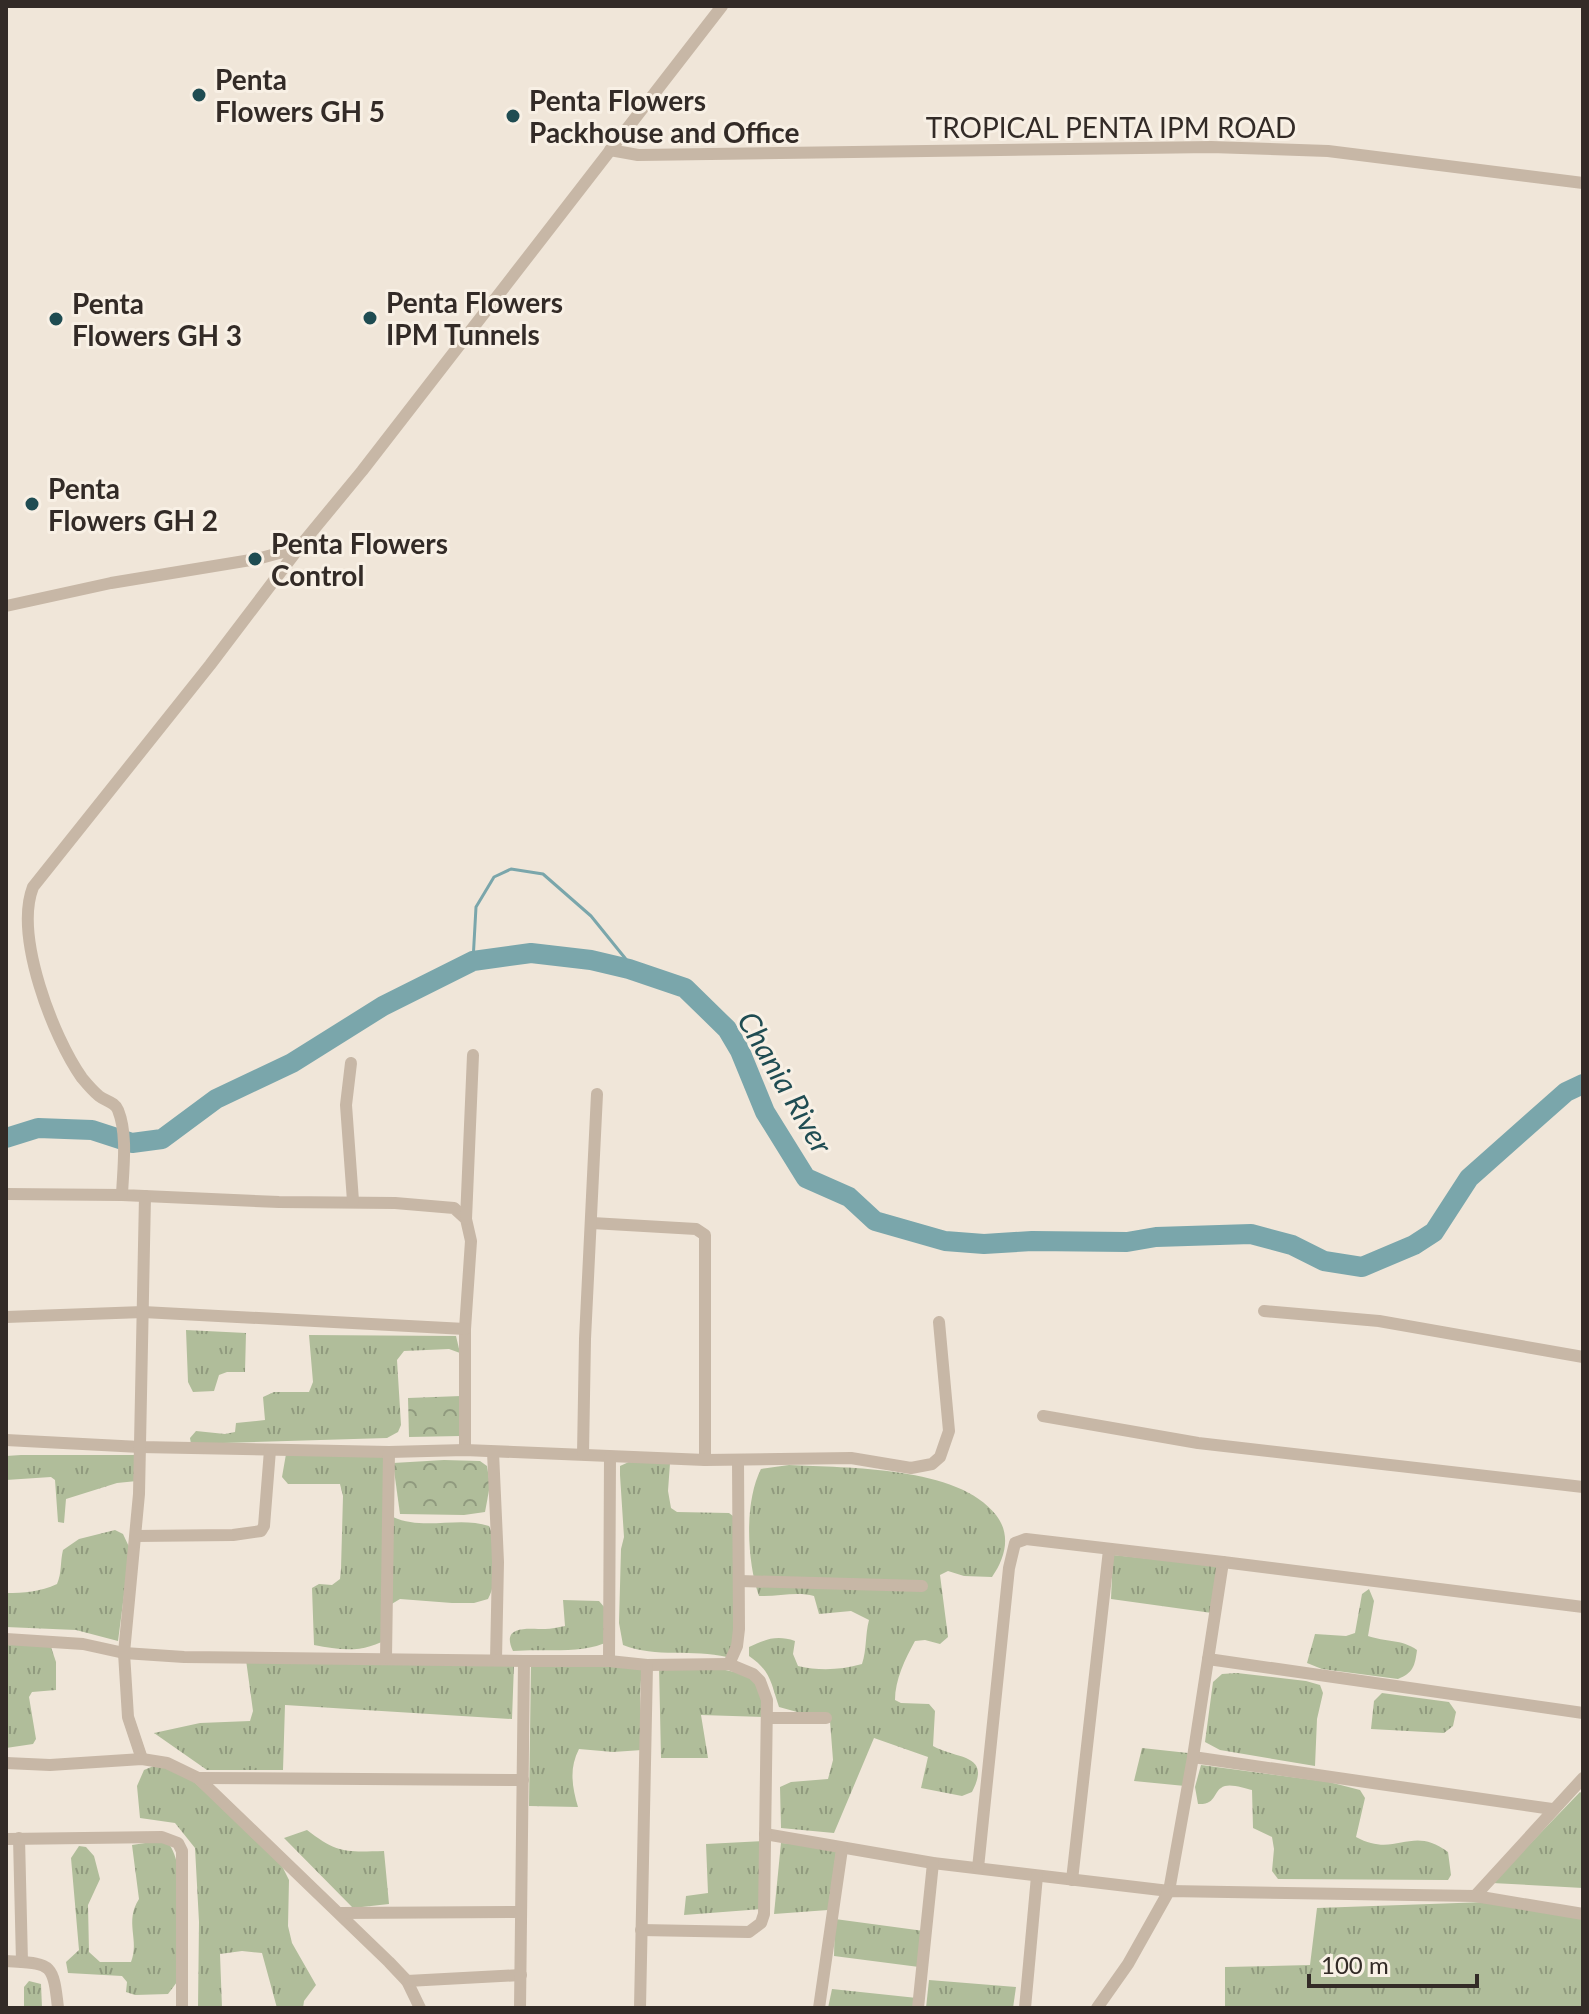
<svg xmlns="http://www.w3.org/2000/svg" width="1589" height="2014" viewBox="0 0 1589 2014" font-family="Lato,sans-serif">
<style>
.grass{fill:url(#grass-tufts)}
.forest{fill:url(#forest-crowns)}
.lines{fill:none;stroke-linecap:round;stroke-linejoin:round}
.stream{stroke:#7aa6ab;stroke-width:3}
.river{stroke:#7aa6ab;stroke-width:20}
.minor{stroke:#c7b7a6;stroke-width:12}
.poi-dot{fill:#1f4c52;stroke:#f8f0e5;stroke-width:3}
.labels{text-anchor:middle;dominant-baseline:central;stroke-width:6;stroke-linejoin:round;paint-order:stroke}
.poi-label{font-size:28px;font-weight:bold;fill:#332b27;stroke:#f8f0e5;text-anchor:start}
.street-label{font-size:28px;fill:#332b27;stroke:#f8f0e5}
.water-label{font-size:30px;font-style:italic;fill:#1f4c52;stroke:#f8f0e5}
</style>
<defs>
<pattern id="grass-tufts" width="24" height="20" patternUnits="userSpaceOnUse" patternTransform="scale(2)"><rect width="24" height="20" fill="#b0bd9a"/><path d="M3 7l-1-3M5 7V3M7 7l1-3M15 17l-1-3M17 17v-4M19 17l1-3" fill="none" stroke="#909a7e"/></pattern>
<pattern id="forest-crowns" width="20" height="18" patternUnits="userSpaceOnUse" patternTransform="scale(2)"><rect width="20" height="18" fill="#b0bd9a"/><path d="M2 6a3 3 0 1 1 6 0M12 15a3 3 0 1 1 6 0" fill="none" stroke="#909a7e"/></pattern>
</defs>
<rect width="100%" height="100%" fill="#f0e6d9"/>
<!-- grass -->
<g class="grass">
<polygon points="186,1330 246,1333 245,1372 227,1372 219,1375 214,1391 193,1392 188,1382"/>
<polygon points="309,1335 456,1336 460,1353 449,1349 404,1351 397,1360 401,1425 398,1432 387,1438 191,1444 190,1438 196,1431 225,1434 235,1432 236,1423 265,1420 263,1397 274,1392 309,1392 313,1382"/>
<path d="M382,1453L389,1464L393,1517C424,1531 458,1516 489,1526C498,1545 498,1581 488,1599L474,1603H452L400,1599L390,1605L392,1636C366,1653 344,1651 314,1645L312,1588L319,1584L332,1585L340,1579L341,1569L343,1496L340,1484H288L282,1477L286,1454Z"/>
<polygon points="21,1455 136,1455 137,1481 117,1483 66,1499 64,1523 58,1522 55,1480 51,1477 6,1480 6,1456"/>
<path d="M631,1461L670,1463L668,1491L671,1508L677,1512L729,1513L737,1519V1639L727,1657C693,1649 656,1658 623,1645L619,1623L621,1549L624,1537L620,1475V1466Z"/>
<path d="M789,1465C847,1468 959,1466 996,1515C1011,1534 1006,1557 992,1577L964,1576L948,1571L940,1575L948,1637L940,1644L925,1640L915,1641C905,1659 895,1680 895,1700L901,1703L929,1704L935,1711L933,1746C958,1760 992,1753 972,1792L962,1796L921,1788L928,1757L874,1738L834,1833L781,1828L780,1787L791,1782L828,1779L833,1760L830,1721L779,1707C771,1683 771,1671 749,1656V1647C766,1639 777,1635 795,1641L793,1654L798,1666C820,1671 840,1670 862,1664C867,1649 865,1635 869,1620L851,1611L819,1614L814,1596C796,1591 778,1597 759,1596C747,1562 744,1502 761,1469Z"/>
<path d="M115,1530L123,1534L130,1549L118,1641L76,1630L6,1627V1593C24,1593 40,1592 57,1584C62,1573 60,1562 63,1550L79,1539Z"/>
<polygon points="1113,1555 1219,1566 1212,1613 1111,1599"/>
<path d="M1369,1589L1374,1601L1368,1636C1385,1642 1402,1639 1417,1650C1415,1666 1413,1673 1398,1679L1322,1669L1307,1663L1315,1634L1346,1636L1355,1633L1362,1594Z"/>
<path d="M563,1600L599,1601L605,1608L609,1641C583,1655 543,1648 513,1651C500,1624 530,1629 545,1629C551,1629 558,1627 565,1626Z"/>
<polygon points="6,1640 51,1647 56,1662 56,1690 32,1692 29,1697 36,1739 33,1744 6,1748"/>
<polygon points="246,1660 514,1664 512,1719 285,1705 283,1770 207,1770 154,1733 200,1723 250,1721 253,1711"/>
<path d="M531,1663L642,1666L640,1694L642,1750L613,1752L579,1749C569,1768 572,1787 578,1807L529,1806Z"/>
<polygon points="659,1665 707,1666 753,1676 761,1696 766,1717 701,1715 708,1758 661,1758"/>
<polygon points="1237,1673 1306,1681 1320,1685 1323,1693 1317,1719 1315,1766 1220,1750 1205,1742 1213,1682 1222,1674"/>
<polygon points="1382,1693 1449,1702 1456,1712 1453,1726 1444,1733 1371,1729 1374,1701"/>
<polygon points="1142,1748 1188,1753 1185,1786 1134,1781"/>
<polygon points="161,1763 180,1769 279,1860 289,1880 288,1926 292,1943 316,1985 304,2001 303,2008 277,2008 262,1953 242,1951 220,1954 222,2008 198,2008 199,1922 195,1848 175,1823 140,1818 137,1786 144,1770"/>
<path d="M1201,1765L1329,1782L1360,1790L1365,1798L1356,1837C1396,1859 1411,1824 1448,1852L1451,1875L1448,1880L1278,1879L1272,1871L1274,1849L1272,1837L1253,1828L1252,1790C1245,1788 1232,1784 1225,1786C1212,1790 1218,1805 1198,1804L1195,1787Z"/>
<polygon points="1580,1792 1583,1794 1583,1888 1492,1883"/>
<path d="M307,1830C338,1854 347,1852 384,1851L389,1904L353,1908L284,1838Z"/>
<path d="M165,1840C190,1860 178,1949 177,1982L168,1994L135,1995L126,1992L127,1982L122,1976L68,1973L66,1962L79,1950L71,1858L79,1846L86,1847L94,1856L100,1879L88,1905L89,1952L100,1962H131C140,1940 124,1922 139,1899L132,1845Z"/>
<polygon points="765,1841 762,1909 684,1915 686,1896 708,1893 706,1844"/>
<polygon points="781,1843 837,1846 828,1910 774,1914"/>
<polygon points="1486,1902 1583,1915 1583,2008 1225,2008 1225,1967 1310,1965 1317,1908"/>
<polygon points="835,1919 924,1931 919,1967 834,1956"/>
<polygon points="929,1980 1016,1987 1013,2008 926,2008"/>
<polygon points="29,1981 41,1984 42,2008 24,2008 24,1987"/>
<polygon points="832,1989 917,1998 916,2008 828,2008"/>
</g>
<!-- forest -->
<g class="forest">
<polygon points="461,1396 461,1436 409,1437 408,1398"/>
<polygon points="444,1460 480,1461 487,1466 490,1485 485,1512 464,1515 400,1514 393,1463"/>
</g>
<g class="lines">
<!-- stream -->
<polyline class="stream" points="473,961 476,907 494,877 511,869 543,874 591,916 629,963"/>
<!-- river -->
<polyline class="river" points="6,1138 38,1128 92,1130 132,1143 162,1139 216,1099 292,1063 383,1006 473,961 531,953 591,960 629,969 685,988 727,1029 740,1051 765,1112 806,1178 849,1197 875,1221 945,1241 984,1244 1032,1241 1127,1242 1156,1237 1251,1234 1292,1245 1324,1261 1362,1267 1414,1245 1434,1232 1469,1178 1566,1092 1583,1084"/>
<!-- minor -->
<g class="minor">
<polyline points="610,150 638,155 1211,147 1328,151 1583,183"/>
<path d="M301,545L210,665L33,887C14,936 53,1037 82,1078C87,1084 93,1091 99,1096C105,1101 115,1102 118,1110C128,1135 123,1169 122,1195L279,1202L395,1203L454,1208L466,1219L471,1241L465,1329V1450"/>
<polyline points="6,606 111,583 257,559 283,552 301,545 362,471 722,6"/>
<polyline points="351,1063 346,1105 353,1201"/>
<polyline points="6,1194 122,1195"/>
<polyline points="466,1219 473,1055"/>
<polyline points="592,1223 696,1229 705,1235 705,1460"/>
<polyline points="1264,1311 1379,1321 1583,1357"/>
<polyline points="6,1317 143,1312 465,1329"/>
<polyline points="1043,1416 1198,1443 1583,1487"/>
<polyline points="6,1440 140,1447 389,1452 465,1450 705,1460 851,1458 911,1468 932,1464 940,1457 949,1431 939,1322"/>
<polyline points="493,1452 498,1562 496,1660"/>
<polyline points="583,1454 585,1339 597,1094"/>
<polyline points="136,1536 233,1535 261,1531 264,1526 270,1450"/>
<polyline points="740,1581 922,1586"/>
<polyline points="6,1639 83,1644 124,1653 184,1657 524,1661"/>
<polyline points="386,1658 389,1452"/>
<polyline points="1208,1659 1583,1713"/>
<polyline points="609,1661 610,1457"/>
<polyline points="729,1664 737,1646 739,1629 738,1461"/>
<polyline points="767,1718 826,1718"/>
<polyline points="1193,1757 1552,1809"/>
<polyline points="142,1759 128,1717 124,1653 139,1494 145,1196"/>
<polyline points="6,1763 50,1765 142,1759 167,1763 198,1778 389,1962 407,1981 420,2008"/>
<polyline points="198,1778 523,1780"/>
<polyline points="765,1834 933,1863 1169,1891 1193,1757 1223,1562 1583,1607"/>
<polyline points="19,1838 22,1962"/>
<polyline points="6,1839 162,1837 178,1843 182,1851 182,2008"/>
<polyline points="978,1868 1009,1568 1015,1543 1026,1539 1223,1562"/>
<polyline points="1072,1880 1109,1550"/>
<polyline points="1475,1896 1583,1778"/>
<polyline points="340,1913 521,1912"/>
<path d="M6,1961C51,1964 53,1961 58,2008"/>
<polyline points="407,1981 521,1975"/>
<polyline points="520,2008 524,1661 609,1661 647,1665 729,1664 753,1674 760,1681 767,1700 764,1914 761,1923 749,1932 641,1930"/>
<polyline points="640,2008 647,1665"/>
<polyline points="819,2008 842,1849"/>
<polyline points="918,2008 933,1863"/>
<polyline points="1025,2008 1037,1876"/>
<polyline points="1097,2008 1128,1964 1169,1891 1475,1896 1583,1914"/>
</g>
</g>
<!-- markers -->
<g class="poi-dot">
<circle cx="199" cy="95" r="8"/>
<circle cx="513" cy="116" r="8"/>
<circle cx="370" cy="318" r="8"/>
<circle cx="56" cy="319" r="8"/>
<circle cx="32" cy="504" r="8"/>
<circle cx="255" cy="559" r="8"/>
</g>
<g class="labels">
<!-- poi labels -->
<g class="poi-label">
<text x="215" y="79">Penta<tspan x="215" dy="32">Flowers GH 5</tspan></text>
<text x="529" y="100">Penta Flowers<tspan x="529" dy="32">Packhouse and Office</tspan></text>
<text x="386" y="302">Penta Flowers<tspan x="386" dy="32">IPM Tunnels</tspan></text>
<text x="72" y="303">Penta<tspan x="72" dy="32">Flowers GH 3</tspan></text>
<text x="48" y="488">Penta<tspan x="48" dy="32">Flowers GH 2</tspan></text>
<text x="271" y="543">Penta Flowers<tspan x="271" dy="32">Control</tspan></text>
</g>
<!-- street labels -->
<g class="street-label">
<text x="1111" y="127">TROPICAL PENTA IPM ROAD</text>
</g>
<!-- water labels -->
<g class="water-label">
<text transform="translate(786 1082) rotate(60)">Chania River</text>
</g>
</g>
<!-- border -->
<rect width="1589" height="2014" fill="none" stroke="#332b27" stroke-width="16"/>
<!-- scale -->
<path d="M1309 1974v12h168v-12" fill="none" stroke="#332b27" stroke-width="4"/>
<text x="1321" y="1974" font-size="24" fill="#332b27" stroke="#f8f0e5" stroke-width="6" paint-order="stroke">100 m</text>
</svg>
